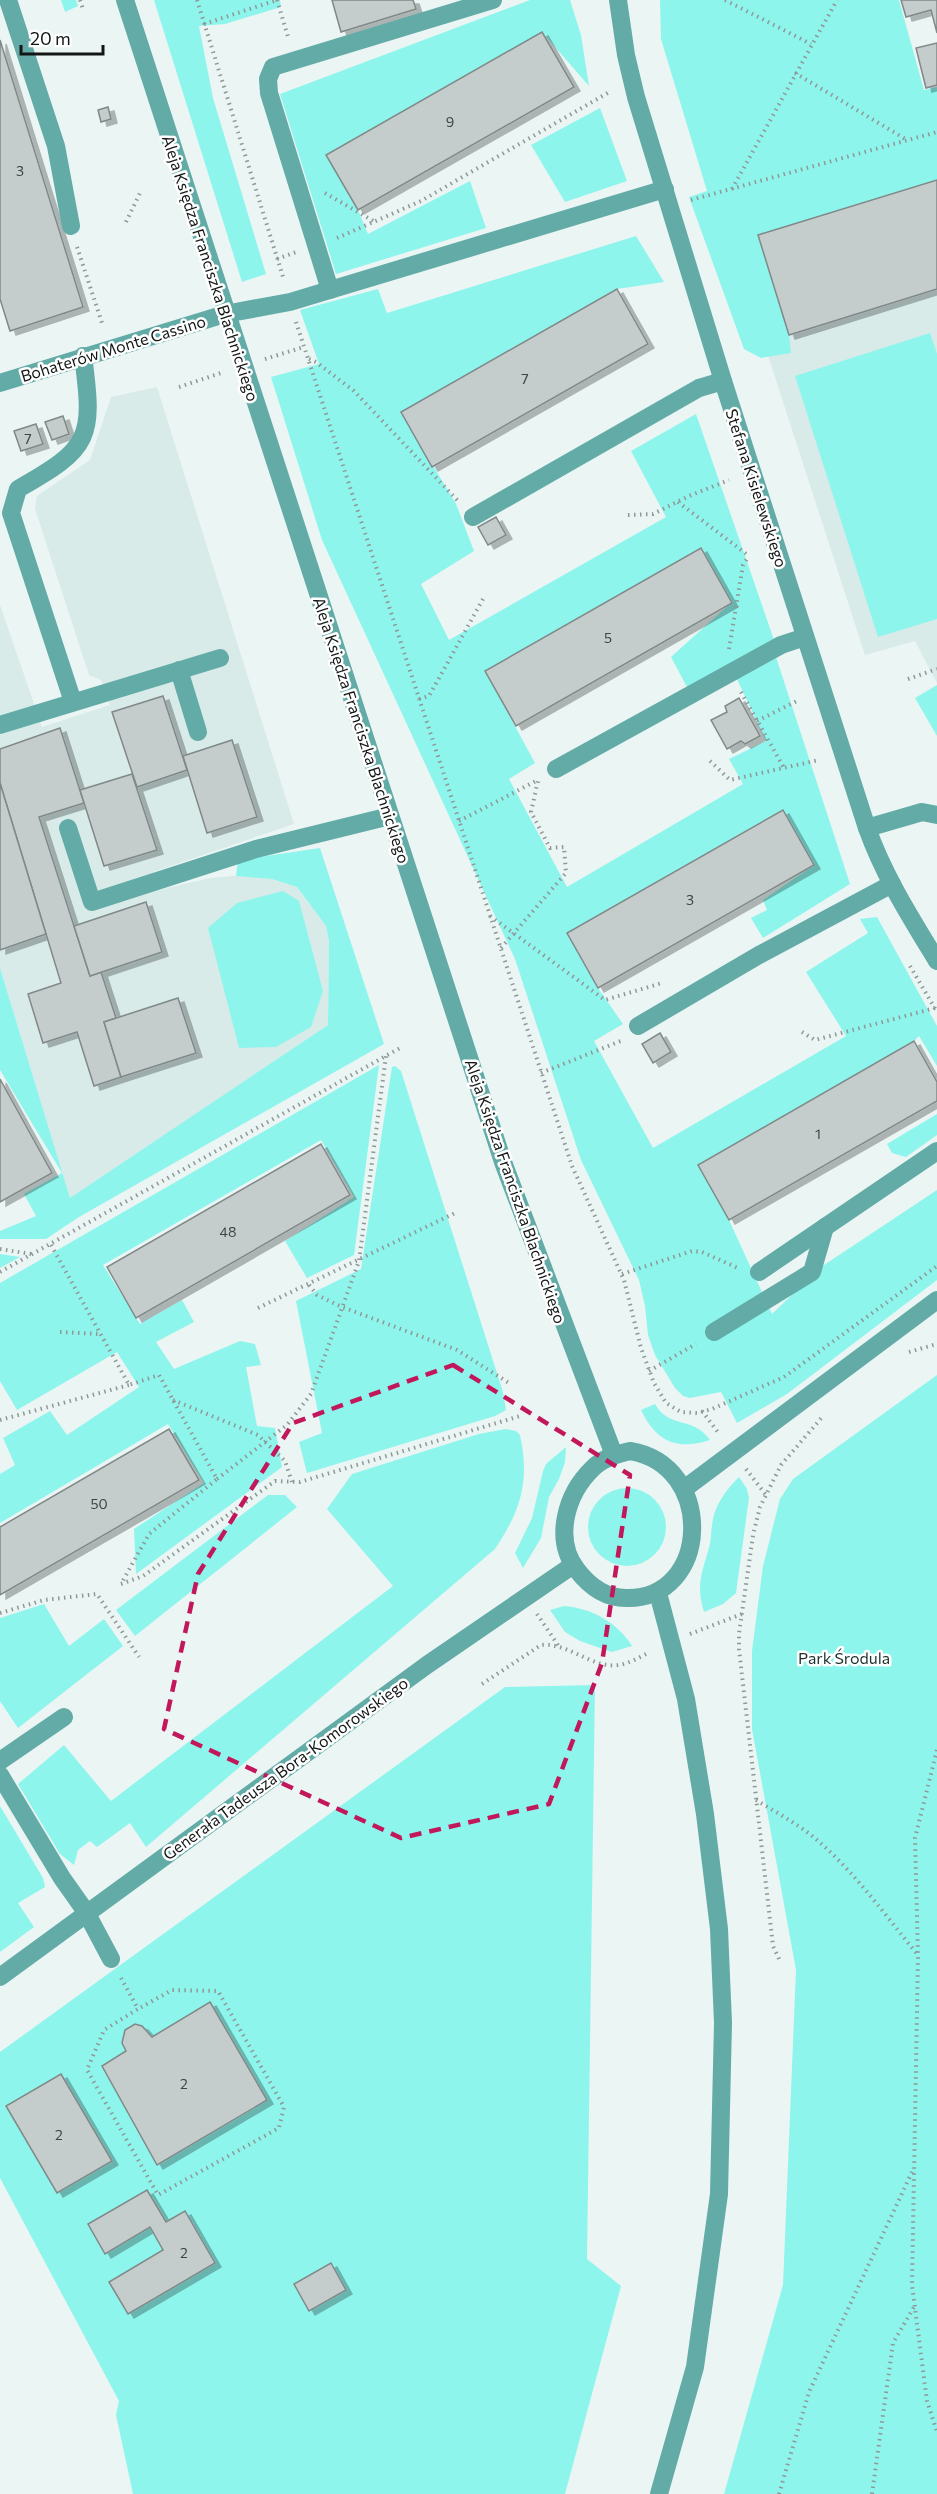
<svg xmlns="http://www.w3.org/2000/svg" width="937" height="2494" viewBox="0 0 937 2494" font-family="Commissioner,sans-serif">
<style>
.built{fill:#d8ebe9}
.green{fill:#8ef5ed}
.building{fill:#c4cdcc;stroke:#808988;stroke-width:1.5;filter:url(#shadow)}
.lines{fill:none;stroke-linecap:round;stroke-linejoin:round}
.path{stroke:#909897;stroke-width:4;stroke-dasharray:1.5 4.5;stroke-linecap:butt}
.minor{stroke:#62aba6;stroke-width:18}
.marked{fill:none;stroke:#c2185b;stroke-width:4.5;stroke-dasharray:12 8;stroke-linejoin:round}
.labels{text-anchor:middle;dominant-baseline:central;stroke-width:5;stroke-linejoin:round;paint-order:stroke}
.number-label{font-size:14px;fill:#3e4443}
.street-label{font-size:16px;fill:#121615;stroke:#fff}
.park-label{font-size:16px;fill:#1c312f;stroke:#fff}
</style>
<defs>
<filter id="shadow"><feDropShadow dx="6" dy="4" stdDeviation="0" flood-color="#0004"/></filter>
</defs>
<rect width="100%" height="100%" fill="#ebf5f4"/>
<!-- built -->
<g class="built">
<polygon points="937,165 937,683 915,641 865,655 728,232"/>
<polygon points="157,387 294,824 153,872 159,890 210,878 244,875 272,879 297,887 326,926 329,941 328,1025 70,1199 0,968 0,605 42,727 110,705 101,680 89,675 35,509 37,496 90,460 111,397"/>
</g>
<!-- green -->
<g class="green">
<polygon points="61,0 76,0 78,6 65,12"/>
<polygon points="154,0 280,0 281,7 225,24 199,26 213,98 266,274 242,282"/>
<polygon points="530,0 570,0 581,35 589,86 542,32 327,155 358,210 368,234 470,181 486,228 336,274 280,94"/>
<polygon points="660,0 899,0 924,90 937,87 937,180 759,235 789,335 791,353 761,358 744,349 689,197 707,191 661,39"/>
<polygon points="600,108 627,181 565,202 531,145"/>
<polygon points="636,236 664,282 617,289 401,412 456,504 474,551 421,584 449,640 666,517 631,451 696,414 774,640 688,689 671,657 732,602 700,548 485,671 535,763 509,779 567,887 743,784 729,759 766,741 736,677 776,657 850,884 763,938 751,918 767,910 763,900 814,865 782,810 567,933 598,988 623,1024 594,1041 653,1148 846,1036 806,972 868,933 860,919 877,917 937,1026 937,1066 919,1036 914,1041 698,1165 729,1220 772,1314 821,1267 937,1190 937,1280 787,1394 737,1423 721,1392 690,1398 683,1396 675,1388 655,1355 648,1335 645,1306 639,1280 581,1160 515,959 322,540 271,377 319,364 300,310 378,289 387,313"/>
<polygon points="930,333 937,354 937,619 878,637 795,376"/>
<polygon points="937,685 937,736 915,698"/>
<polygon points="320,848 384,1044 79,1217 46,1239 0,1239 0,1231 36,1216 24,1194 62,1173 0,1070 0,968 70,1198 328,1025 329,941 326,926 297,887 272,879 236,876 238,860"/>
<polygon points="283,891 299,901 323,991 311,1027 276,1047 239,1048 208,928 237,903"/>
<polygon points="379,1065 354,1255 307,1278 285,1241 354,1197 321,1140 103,1265 140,1324 182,1300 194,1322 156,1342 174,1369 240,1341 255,1344 261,1365 246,1367 257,1426 275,1428 282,1467 136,1574 134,1529 204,1483 168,1424 0,1523 0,1474 15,1465 3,1438 50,1411 67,1435 139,1387 117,1352 17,1410 0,1381 0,1283"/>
<polygon points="395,1066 401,1071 503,1392 506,1410 495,1416 307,1473 299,1442 322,1433 296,1301 361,1269 392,1067"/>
<polygon points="937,1114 937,1135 906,1157 892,1153 887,1144"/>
<polygon points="0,1254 20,1257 0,1268"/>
<polygon points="937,1375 937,2494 724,2494 783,2285 796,1970 752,1729 752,1651 763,1566 780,1499 793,1479"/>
<path d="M655,1404C670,1430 692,1415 710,1440C676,1451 656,1441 641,1410Z"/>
<path d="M506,1429L516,1431L520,1435C530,1481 521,1510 495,1549L146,1847L130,1823L97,1847L90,1841L78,1850L74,1865L60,1854L18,1784L64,1745L111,1801L393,1586L327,1509L352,1474L479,1434Z"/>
<polygon points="566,1447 565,1462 559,1479 549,1497 541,1538 523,1568 515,1553 532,1518 543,1471 546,1464"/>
<path d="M739,1477L747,1489L749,1498L736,1593L723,1604L704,1612C695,1583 703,1571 710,1544C711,1538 711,1532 712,1525C714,1506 725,1491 739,1477Z"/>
<circle cx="627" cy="1527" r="39"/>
<polygon points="268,1495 285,1495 297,1507 135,1636 116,1610"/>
<polygon points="44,1604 69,1646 104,1619 123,1646 18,1728 0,1701 0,1618"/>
<path d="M564,1606C591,1608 617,1622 632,1646L612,1652L580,1641L565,1632L550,1610Z"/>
<polygon points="595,1685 587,2259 621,2286 565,2494 133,2494 116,2415 119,2401 0,2178 0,2052 505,1687"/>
<polygon points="0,1806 43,1878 45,1887 18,1903 34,1927 0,1952"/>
</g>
<!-- building -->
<g class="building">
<polygon points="332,0 413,0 416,9 341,32"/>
<polygon points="901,0 937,0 937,33 931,10 906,17"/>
<polygon points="542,32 574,87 358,210 326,155"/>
<polygon points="0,40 83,307 10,331 0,299"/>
<polygon points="937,43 937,85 926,88 916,48"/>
<polygon points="108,107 111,119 101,122 98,110"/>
<polygon points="937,180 937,289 789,335 758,235"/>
<polygon points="617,289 648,344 432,467 401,412"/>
<polygon points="63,416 69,434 52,440 45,422"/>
<polygon points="36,424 43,444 21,451 14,431"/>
<polygon points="496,517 506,535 488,545 478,527"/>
<polygon points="701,548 732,603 516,726 485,671"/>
<polygon points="163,696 187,770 137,787 112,712"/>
<polygon points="739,698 760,736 745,744 741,741 727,749 711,720 727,712 725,706"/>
<polygon points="60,728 84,803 39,817 90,976 101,972 116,1018 104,1022 121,1077 94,1086 77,1032 43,1043 28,994 61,983 0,783 0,749"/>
<polygon points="232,740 257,817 207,833 183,756"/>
<polygon points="132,774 157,850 104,866 80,790"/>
<polygon points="0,783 46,934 0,950"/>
<polygon points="783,810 814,865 598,988 567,933"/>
<polygon points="146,902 162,952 90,976 74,926"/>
<polygon points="178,998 196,1053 121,1077 104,1022"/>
<polygon points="660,1033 671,1052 653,1063 642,1044"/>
<polygon points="914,1041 937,1082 937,1101 729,1220 698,1165"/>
<polygon points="0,1079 52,1173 0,1202"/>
<polygon points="321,1144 350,1195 136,1318 107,1267"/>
<polygon points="169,1429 199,1480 0,1595 0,1527"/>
<polygon points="210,2002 267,2100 157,2165 102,2066 126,2051 122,2043 125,2030 135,2024 142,2026 152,2037"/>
<polygon points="61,2074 112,2161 57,2193 6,2106"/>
<polygon points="147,2190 166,2222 185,2211 215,2263 128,2314 109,2282 163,2250 150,2227 105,2254 88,2224"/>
<polygon points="331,2263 346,2290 309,2311 294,2284"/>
</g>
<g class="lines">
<!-- path -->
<g class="path">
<polyline points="80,0 83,9"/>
<polyline points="197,0 284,280"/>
<polyline points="277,0 289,40"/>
<polyline points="725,0 811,44"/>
<polyline points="204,24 277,0"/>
<polyline points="795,73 907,140"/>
<polyline points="732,189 837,0"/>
<polyline points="325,193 375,222"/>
<polyline points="691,200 937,132"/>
<polyline points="126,222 141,191"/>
<polyline points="337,238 421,201 611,91"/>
<polyline points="77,247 103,326"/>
<polyline points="277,259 296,252"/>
<polyline points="296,322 572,1166 624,1280 641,1348 654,1383 666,1403 681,1412 697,1413 712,1409 784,1377 937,1266"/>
<polyline points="265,359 304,347"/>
<polyline points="309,359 316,362 354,391 459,502"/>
<polyline points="179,387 224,372"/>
<polyline points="678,502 749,556"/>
<polyline points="628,515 653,514 689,496 729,480"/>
<polyline points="729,649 743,565 749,556"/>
<polyline points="908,679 937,669"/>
<polyline points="741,692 784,768"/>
<polyline points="419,699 429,696 483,599"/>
<polyline points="757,721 799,700"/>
<polyline points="710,761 730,780 819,760"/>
<polyline points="459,821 538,780"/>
<polyline points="490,916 605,1000 662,983"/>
<polyline points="501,948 566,873 564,847 550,848 531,812 538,781"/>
<polyline points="910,966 937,1012"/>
<polyline points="802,1032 815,1040 935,1008"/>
<polyline points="541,1073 623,1040"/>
<polyline points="51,1245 129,1385 159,1375 217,1479 149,1534 121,1584"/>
<polyline points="0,1249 31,1254"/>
<polyline points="0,1272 400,1048"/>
<polyline points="622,1274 692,1251 702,1252 738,1268"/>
<polyline points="309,1285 317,1295 342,1307 457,1350 509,1383"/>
<polyline points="258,1308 455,1213"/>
<polyline points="60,1332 99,1334"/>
<polyline points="909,1352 937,1344"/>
<polyline points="649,1371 696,1344"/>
<polyline points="173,1400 258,1435 285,1461 292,1482"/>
<polyline points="702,1411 720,1435"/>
<polyline points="0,1420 129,1385"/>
<polyline points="746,1469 766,1495"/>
<polyline points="217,1479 287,1425 311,1394 359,1261 386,1056"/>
<polyline points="121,1584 143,1576 275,1481 300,1482 520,1416"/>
<polyline points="0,1613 44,1600 97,1594 139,1657"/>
<polyline points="537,1614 560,1648"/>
<polyline points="690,1634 742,1614"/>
<path d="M482,1684L541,1645C568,1642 592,1669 619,1665C630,1663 640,1657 650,1652"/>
<polyline points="937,1750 915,1838 918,1956 912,2285 927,2401 937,2432"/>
<path d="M756,1800C774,1811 794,1822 811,1835C852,1868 884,1914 918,1955"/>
<polyline points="779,1959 773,1946 739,1649 739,1634 753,1535 760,1507 781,1465 824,1415"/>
<polyline points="121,1978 138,2009 104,2030 87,2070 158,2195 279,2128 284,2107 218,1991 172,1990 138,2009"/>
<polyline points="779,2494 809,2392 913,2170"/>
<polyline points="872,2494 893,2343 914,2307"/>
</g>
<!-- minor -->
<g class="minor">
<polyline points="8,0 56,146 71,226"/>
<polyline points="125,0 503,1162 614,1455"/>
<path d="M618,0L626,55L636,97L723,381L867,828C884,876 911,918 937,961"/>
<polyline points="330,290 269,93 268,79 273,67 493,0"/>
<polyline points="0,383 225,314 290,302 665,189"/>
<polyline points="473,517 699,388 723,381"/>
<polyline points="179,670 198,732"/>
<path d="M73,702L11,513L18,489C91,448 94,438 83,356"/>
<polyline points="0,725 220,658"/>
<polyline points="556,769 781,645 805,637"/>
<polyline points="68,828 92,902 256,849 390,816"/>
<polyline points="867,828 922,812 937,815"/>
<polyline points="638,1026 759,955 892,884"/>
<polyline points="759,1272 937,1151"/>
<polyline points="714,1332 812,1272 825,1227"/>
<path d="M630,1451C716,1465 711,1600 626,1598C605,1598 590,1587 577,1570C553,1539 566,1494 593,1468C603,1458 617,1454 630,1451Z"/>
<polyline points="684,1489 937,1300"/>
<polyline points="658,1593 686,1699 705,1814 719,1929 723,2023 719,2194 695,2367 659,2494"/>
<polyline points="0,1761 64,1717"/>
<polyline points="0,1775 62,1878 86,1912 111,1959"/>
<polyline points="0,1977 427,1665 573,1565"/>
</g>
</g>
<!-- marked area -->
<path class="marked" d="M453,1365L630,1475L602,1663L549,1804L401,1838L164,1729L198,1574L293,1423Z"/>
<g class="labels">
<!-- number labels -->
<g class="number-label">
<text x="450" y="121">9</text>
<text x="20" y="170">3</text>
<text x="525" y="378">7</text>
<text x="28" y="438">7</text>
<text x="608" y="637">5</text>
<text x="690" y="899">3</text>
<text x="818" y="1133">1</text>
<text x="228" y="1231">48</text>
<text x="99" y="1503">50</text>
<text x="184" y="2083">2</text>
<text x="59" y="2134">2</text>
<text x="184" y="2252">2</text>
</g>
<!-- street labels -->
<g class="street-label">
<text transform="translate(211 268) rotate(72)">Aleja Księdza Franciszka Blachnickiego</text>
<text transform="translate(113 348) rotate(-17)">Bohaterów Monte Cassino</text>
<text transform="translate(757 488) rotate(72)">Stefana Kisielewskiego</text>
<text transform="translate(362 730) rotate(72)">Aleja Księdza Franciszka Blachnickiego</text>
<text transform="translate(516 1191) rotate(71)">Aleja Księdza Franciszka Blachnickiego</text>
<text transform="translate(285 1768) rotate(-36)">Generała Tadeusza Bora-Komorowskiego</text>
</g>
<!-- park labels -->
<g class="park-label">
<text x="844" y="1657">Park Środula</text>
</g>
</g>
<!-- scale -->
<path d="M21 45v9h82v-9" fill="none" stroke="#121615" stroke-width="3"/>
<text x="30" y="45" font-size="18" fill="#121615" stroke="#ffffff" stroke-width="4.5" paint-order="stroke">20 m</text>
</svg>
